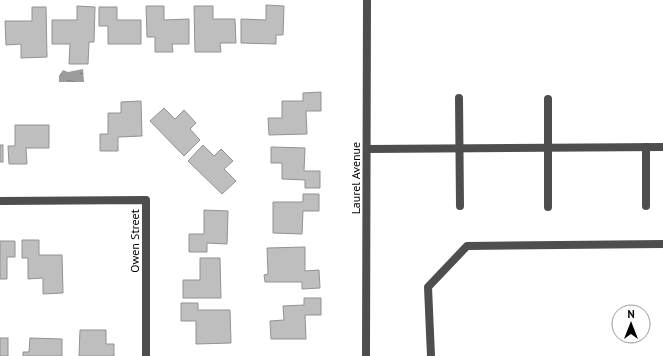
<svg xmlns="http://www.w3.org/2000/svg" width="663" height="356" viewBox="0 0 663 356" font-family="'PT Sans',sans-serif">
<style>
.water{fill:url(#water-ripples)}
.building{fill:#bebebe;stroke:#929292}
.lines{fill:none;stroke-linecap:round;stroke-linejoin:round}
.service{stroke:#4e4e4e;stroke-width:8}
.minor{stroke:#4e4e4e;stroke-width:8}
.labels{text-anchor:middle;dominant-baseline:central;stroke-width:3;stroke-linejoin:round;paint-order:stroke}
.street-label{font-size:12px;fill:#000;stroke:#fff}
</style>
<defs>
<pattern id="water-ripples" width="26" height="14" patternUnits="userSpaceOnUse"><rect width="26" height="14" fill="#9c9c9c"/><path d="M2 4q2-2 4 0t4 0M15 11q2-2 4 0t4 0" fill="none" stroke="#7d7d7d"/></pattern>
</defs>
<rect width="100%" height="100%" fill="#fff"/>
<!-- water -->
<polygon class="water" points="83,69 84,82 59,82 59,76 63,70 68,72"/>
<!-- building -->
<g class="building">
<polygon points="266,5 284,6 283,35 276,35 276,44 241,43 241,19 266,20"/>
<polygon points="77,6 95,7 94,42 89,42 88,64 69,64 70,44 52,44 52,20 77,20"/>
<polygon points="146,6 164,6 164,20 189,19 189,44 172,44 173,52 155,52 155,37 147,37"/>
<polygon points="194,6 213,6 213,19 235,19 236,43 220,43 221,52 195,52"/>
<polygon points="32,7 46,7 47,57 21,58 21,44 6,45 5,21 32,21"/>
<polygon points="99,7 117,7 117,20 141,20 141,44 108,44 108,26 99,26"/>
<polygon points="321,92 321,111 306,111 307,134 269,135 268,118 282,118 282,101 303,101 303,93"/>
<polygon points="141,101 142,136 118,137 118,151 100,151 100,134 108,134 108,113 121,113 121,102"/>
<polygon points="164,108 175,119 184,110 196,123 190,129 200,140 184,156 150,121"/>
<polygon points="15,125 49,125 49,148 26,148 27,164 9,164 8,146 15,146"/>
<rect x="0" y="145" width="3" height="17"/>
<polygon points="203,145 214,156 221,149 233,161 224,169 236,181 222,194 188,161"/>
<polygon points="271,147 305,148 304,171 320,171 320,188 305,188 305,180 282,179 282,163 271,163"/>
<polygon points="303,194 319,194 319,211 303,211 302,234 273,233 273,202 303,202"/>
<polygon points="204,210 228,211 227,244 207,243 207,252 189,252 189,234 204,234"/>
<polygon points="22,240 39,240 39,255 62,255 63,293 43,294 43,278 28,279 28,258 22,258"/>
<polygon points="0,241 15,241 15,257 7,257 7,279 0,279"/>
<polygon points="305,247 305,271 319,270 320,288 302,289 302,282 265,282 264,275 268,274 267,248"/>
<polygon points="200,258 220,258 221,298 183,298 183,280 200,280"/>
<polygon points="304,298 321,298 321,315 305,315 306,339 271,339 270,321 284,320 283,306 304,305"/>
<polygon points="181,303 198,303 198,310 230,310 231,343 196,344 196,321 181,321"/>
<polygon points="80,330 106,330 106,344 114,344 114,356 79,356"/>
<rect x="0" y="338" width="8" height="18"/>
<polygon points="30,338 62,339 62,356 23,356 23,352 29,352"/>
</g>
<g class="lines">
<!-- service -->
<g class="service">
<polyline points="459,98 460,206"/>
<polyline points="548,99 548,207"/>
<polyline points="646,147 646,206"/>
<polyline points="367,149 663,147"/>
<polyline points="431,356 428,287 467,246 663,244"/>
</g>
<!-- minor -->
<g class="minor">
<polyline points="0,201 146,200 146,356"/>
<polyline points="366,356 367,0"/>
</g>
</g>
<g class="labels">
<!-- street labels -->
<g class="street-label">
<text transform="translate(355 178) rotate(-90)">Laurel Avenue</text>
<text transform="translate(134 241) rotate(-90)">Owen Street</text>
</g>
</g>
<!-- north arrow -->
<g transform="translate(631 324)"><circle r="19" fill="#ffffff" stroke="#999999"/>
<path d="M0-3L7 15L0 10L-7 15Z" fill="#000000"/>
<text y="-6" font-size="11" font-weight="bold" text-anchor="middle" fill="#000000">N</text>
</g>
</svg>
